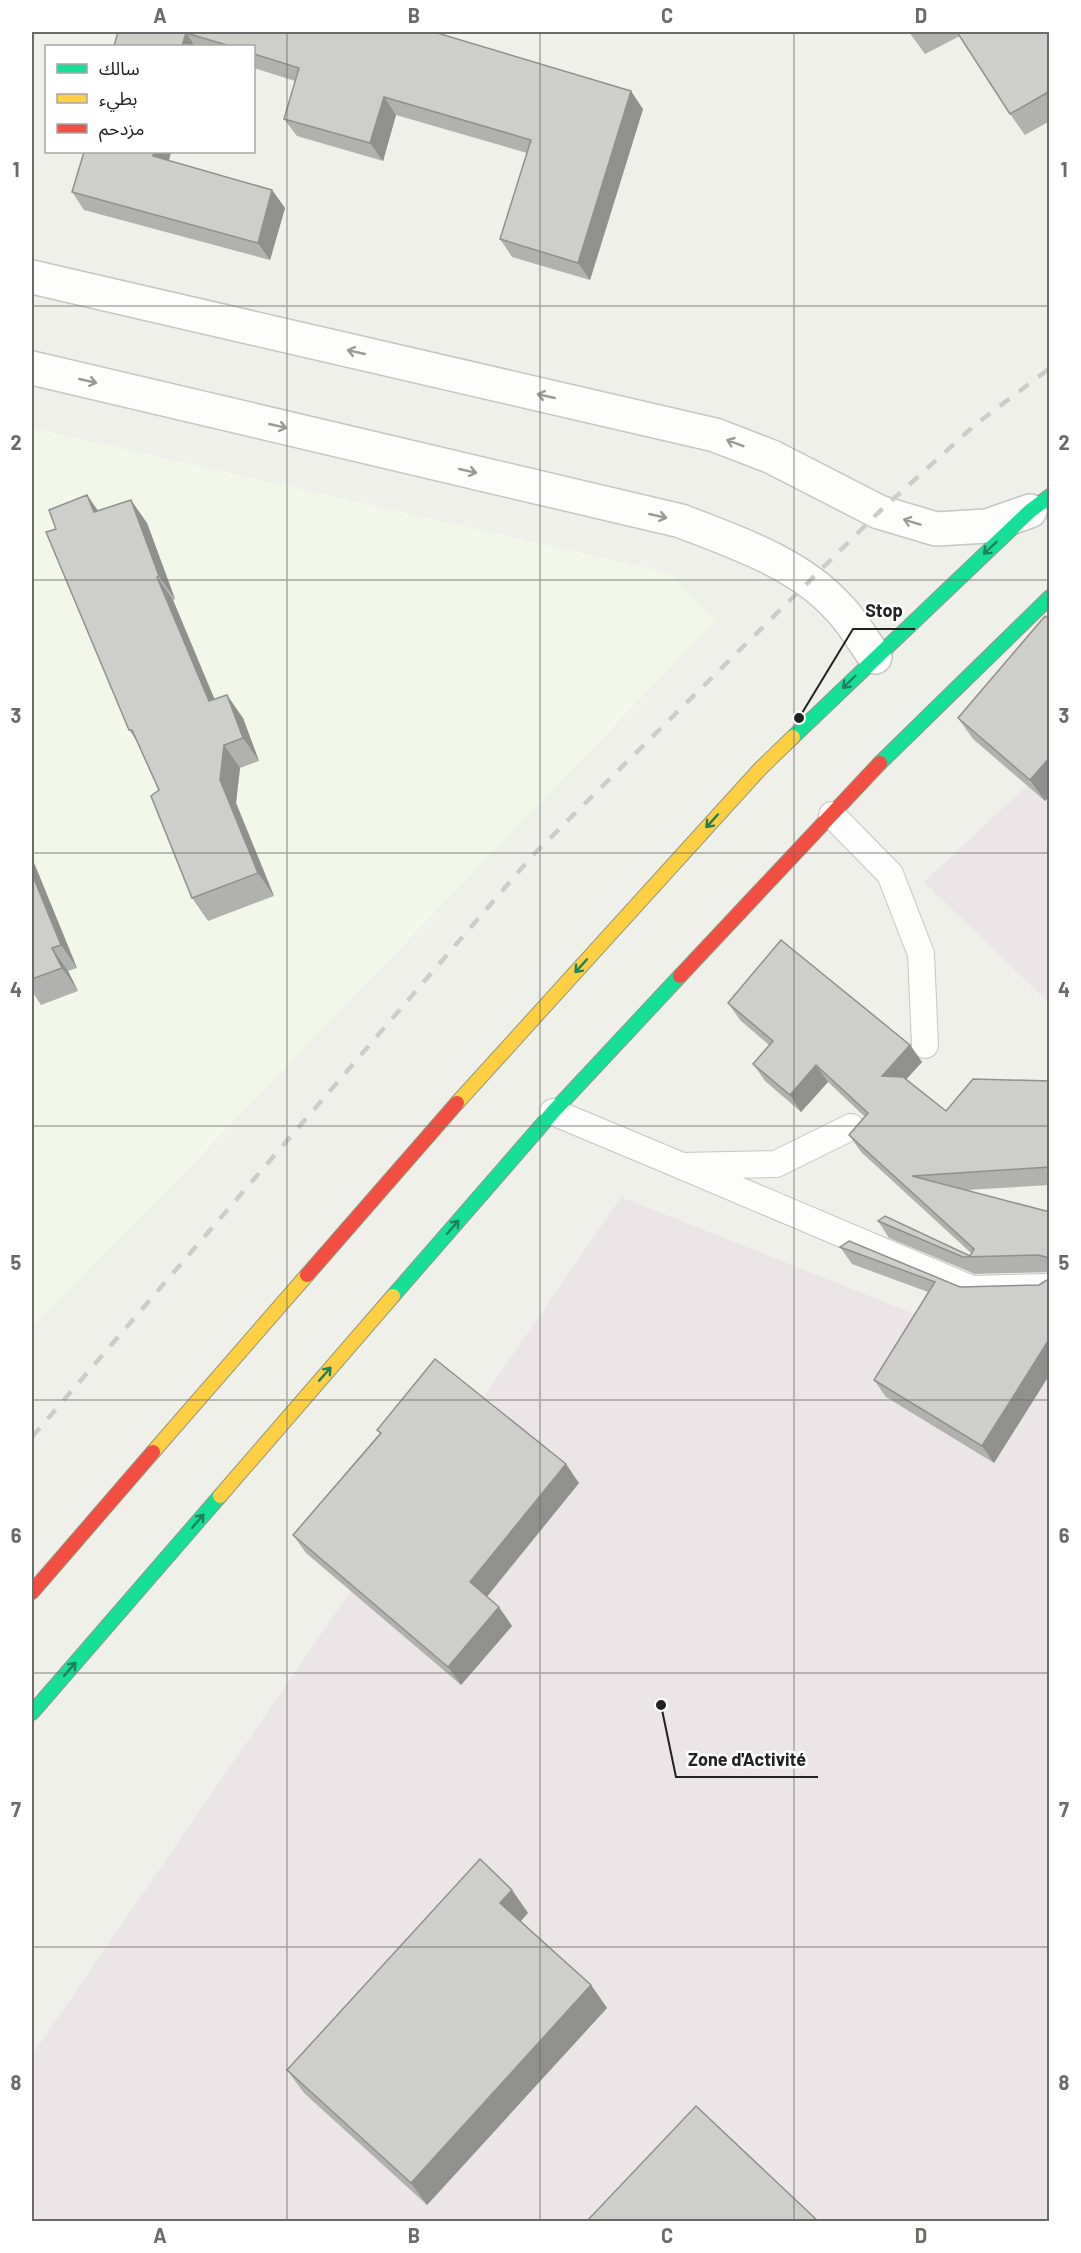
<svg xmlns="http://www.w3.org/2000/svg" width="1081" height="2253" viewBox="0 0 1081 2253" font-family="Barlow,'Noto Sans Arabic',sans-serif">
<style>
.industrial{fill:#ece5e7}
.education{fill:#f3f7e9}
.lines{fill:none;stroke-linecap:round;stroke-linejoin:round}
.lane-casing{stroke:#c6c6c3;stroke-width:28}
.street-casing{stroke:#c6c6c3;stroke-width:36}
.fast-casing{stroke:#919984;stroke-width:16}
.slow-casing{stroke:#919984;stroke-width:16}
.jam-casing{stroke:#919984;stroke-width:16}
.lane{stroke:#fdfdfc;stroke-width:26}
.street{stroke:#fdfdfc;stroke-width:33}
.fast{stroke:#16e098;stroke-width:14}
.slow{stroke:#ffcf43;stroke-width:14}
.jam{stroke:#f24e42;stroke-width:14}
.rail{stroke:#ccc;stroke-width:4.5;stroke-dasharray:12 12;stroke-linecap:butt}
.wall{fill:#b1b1ae}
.shaded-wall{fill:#90908d}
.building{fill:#cececa;stroke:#90908d;stroke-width:1.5}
.oneway{stroke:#9a9a9a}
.oneway2{stroke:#1c815d}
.grid{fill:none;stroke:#6a6a68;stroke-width:1.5;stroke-opacity:0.55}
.leader{fill:none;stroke:#222;stroke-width:2}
.callout-dot{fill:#222;stroke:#fff;stroke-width:2}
.callout-label{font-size:18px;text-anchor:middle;font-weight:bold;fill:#222;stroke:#fff;stroke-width:5;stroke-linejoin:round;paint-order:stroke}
.neatline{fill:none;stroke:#6a6a68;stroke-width:2}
.grid-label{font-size:20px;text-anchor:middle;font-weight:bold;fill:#6a6a68}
</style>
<rect width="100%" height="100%" fill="#f0f0eb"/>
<!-- industrial -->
<g class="industrial">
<polygon points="1049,765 1049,1003 924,882"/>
<polygon points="621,1197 1017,1355 1049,1322 1049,2221 32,2222 32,2055"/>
</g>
<!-- education -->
<polygon class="education" points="32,428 669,573 715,621 182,1175 32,1327"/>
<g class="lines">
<!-- lane casing -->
<g class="lane-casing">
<g id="lane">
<polyline points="832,815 890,874 921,954 925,1045"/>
<polyline points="553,1112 682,1166 776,1164 851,1127"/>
<polyline points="682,1166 972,1289 1050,1287"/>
</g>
</g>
<!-- street casing -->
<g class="street-casing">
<g id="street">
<polyline points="32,277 715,435 772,457 879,512 936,529 987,526 1030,511"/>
<path d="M32,368L681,521C735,542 799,563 839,608C853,622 863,641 875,657"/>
</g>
</g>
<!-- fast casing -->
<g class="fast-casing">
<g id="fast">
<polyline points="793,737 1030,511 1050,496"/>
<polyline points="880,763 1050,597"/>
<polyline points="393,1296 553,1112 680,976"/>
<polyline points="32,1713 220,1496"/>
</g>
</g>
<!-- slow casing -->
<g class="slow-casing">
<g id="slow">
<polyline points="457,1103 761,768 793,737"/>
<polyline points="153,1452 307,1275"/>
<polyline points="220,1496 393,1296"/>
</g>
</g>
<!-- jam casing -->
<g class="jam-casing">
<g id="jam">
<polyline points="680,976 880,763"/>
<polyline points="307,1275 457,1103"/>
<polyline points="32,1592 153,1452"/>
</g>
</g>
<!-- lane -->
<use href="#lane" class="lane"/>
<!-- street -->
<use href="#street" class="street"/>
<!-- fast -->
<use href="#fast" class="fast"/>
<!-- slow -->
<use href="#slow" class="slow"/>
<!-- jam -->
<use href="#jam" class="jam"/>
<!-- rail -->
<polyline class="rail" points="32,1437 533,855 879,512 976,424 1050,368"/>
</g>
<!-- wall -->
<g class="wall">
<polygon points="118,32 434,32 643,109 590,280 512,257 500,239 527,153 396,115 383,161 297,136 284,119 295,81 254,68 254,46 114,46"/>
<polygon points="909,32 1050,32 1050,121 1025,135 1010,114 960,36 925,54"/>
<polygon points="84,152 171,152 169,161 272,190 285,208 270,260 84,210 72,192"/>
<polygon points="87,495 98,511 147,523 175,599 173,600 214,699 243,718 259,761 240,768 236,803 274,896 208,921 192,898 159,790 136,740 129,730 56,529"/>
<polygon points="1050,620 1050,795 1045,801 973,739 958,718"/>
<polygon points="32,858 77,968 68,971 78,991 41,1005 32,991"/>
<polygon points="728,1003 910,1045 922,1062 906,1079 946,1111 1050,1081 1050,1185 966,1190 1050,1212 1050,1272 975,1274 889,1238 878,1221 970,1256 971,1253 861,1152 849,1135 865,1117 828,1082 801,1112 765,1081 753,1064 769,1045 740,1020"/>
<polygon points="840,1247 960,1287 1039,1285 1050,1278 1050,1374 994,1463 886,1397 874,1380 928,1292 852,1264"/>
<polygon points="377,1430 579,1483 487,1597 512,1626 461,1685 306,1553 293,1535 380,1433"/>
<polygon points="512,1890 528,1913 521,1921 591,1985 607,2008 427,2205 304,2093 287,2070"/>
</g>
<!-- shaded-wall -->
<g class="shaded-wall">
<polygon points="186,33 195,46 182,46"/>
<polygon points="631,91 643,109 590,280 578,263"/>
<polygon points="384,97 396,115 383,161 370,143"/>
<polygon points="154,152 171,152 165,174 153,156"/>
<polygon points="272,190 285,208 270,260 258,243"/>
<polygon points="87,495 103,518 94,512"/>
<polygon points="131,500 147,523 175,599 159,576"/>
<polygon points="157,577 173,600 225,724 209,701"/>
<polygon points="227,695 243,718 259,761 243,738"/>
<polygon points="224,745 240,768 236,803 274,896 258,873 220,780"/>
<polygon points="1050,757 1050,795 1045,801 1030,780"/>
<polygon points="32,858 77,968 61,945 32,874"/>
<polygon points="52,948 68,971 78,991 62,968"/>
<polygon points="910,1045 922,1062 894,1093 882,1076"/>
<polygon points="816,1065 828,1082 801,1112 790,1095"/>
<polygon points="1050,1338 1050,1374 994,1463 982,1446"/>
<polygon points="566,1464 579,1483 483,1601 470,1582"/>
<polygon points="499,1607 512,1626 461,1685 448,1667"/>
<polygon points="512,1890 528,1913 516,1926 500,1903"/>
<polygon points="591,1985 607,2008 427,2205 411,2183"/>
</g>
<!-- building -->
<g class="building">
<polygon points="118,32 434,32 631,91 578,263 500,239 531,140 384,97 370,143 284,119 299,68 254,54 254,46 230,46 186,33 182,46 114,46"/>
<polygon points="957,32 1050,32 1050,91 1010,114"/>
<polygon points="84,152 154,152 153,156 272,190 258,243 72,192"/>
<polygon points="87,495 94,512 131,500 159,576 157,577 209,701 227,695 243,738 224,745 220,780 258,873 192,898 151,796 159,790 132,730 129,730 46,532 56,529 49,510"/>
<polygon points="1045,616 1050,620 1050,757 1030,780 958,718"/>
<polygon points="32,874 61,945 52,948 62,968 32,979"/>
<polygon points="781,940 910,1045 882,1076 903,1077 946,1111 973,1079 1050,1081 1050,1167 912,1176 1050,1212 1050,1261 1046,1257 1038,1255 963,1257 878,1221 885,1216 970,1256 974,1249 849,1135 868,1113 816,1065 790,1095 753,1064 773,1041 728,1003"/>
<polygon points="849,1241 960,1287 1039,1285 1050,1278 1050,1338 982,1446 874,1380 935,1282 840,1247"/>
<polygon points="435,1359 566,1464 470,1582 499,1607 448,1667 293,1535 381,1433 377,1430"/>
<polygon points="480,1859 512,1890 500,1903 591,1985 411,2183 287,2070"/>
<polygon points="696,2106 819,2222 586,2222"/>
</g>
<!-- one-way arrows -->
<defs><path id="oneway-shaft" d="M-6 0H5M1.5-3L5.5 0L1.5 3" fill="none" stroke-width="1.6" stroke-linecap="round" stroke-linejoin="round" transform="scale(1.5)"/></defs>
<g class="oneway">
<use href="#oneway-shaft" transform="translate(356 352) rotate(-167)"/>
<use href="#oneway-shaft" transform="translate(88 381) rotate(13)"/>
<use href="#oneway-shaft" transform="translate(546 396) rotate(-167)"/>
<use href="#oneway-shaft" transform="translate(278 426) rotate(13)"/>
<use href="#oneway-shaft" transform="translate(735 443) rotate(-159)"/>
<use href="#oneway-shaft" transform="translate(468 471) rotate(13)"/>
<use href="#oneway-shaft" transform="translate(658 516) rotate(13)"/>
<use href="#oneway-shaft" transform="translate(912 522) rotate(-163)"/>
</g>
<g class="oneway2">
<use href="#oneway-shaft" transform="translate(990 548) rotate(137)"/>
<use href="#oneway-shaft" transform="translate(849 682) rotate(136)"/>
<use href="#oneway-shaft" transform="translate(712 821) rotate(132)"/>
<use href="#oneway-shaft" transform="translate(581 966) rotate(132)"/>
<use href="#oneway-shaft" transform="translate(453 1227) rotate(-49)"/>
<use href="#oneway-shaft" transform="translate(325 1374) rotate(-49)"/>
<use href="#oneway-shaft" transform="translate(198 1521) rotate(-49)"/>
<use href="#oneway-shaft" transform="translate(70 1669) rotate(-49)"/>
</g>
<!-- grid -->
<path class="grid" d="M287,32V2222M540,32V2222M794,32V2222M32,306H1050M32,580H1050M32,853H1050M32,1126H1050M32,1400H1050M32,1673H1050M32,1947H1050"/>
<!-- callouts -->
<path class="leader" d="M799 718L853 629H915M661 1705L676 1777H818"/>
<g class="callout-dot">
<circle cx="799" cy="718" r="6"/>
<circle cx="661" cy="1705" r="6"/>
</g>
<g class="callout-label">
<text x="884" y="617">Stop</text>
<text x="747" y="1766">Zone d'Activité</text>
</g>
<!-- border -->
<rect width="1081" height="2253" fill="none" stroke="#ffffff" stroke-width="66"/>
<!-- legend -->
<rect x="45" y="45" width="210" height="108" fill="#ffffff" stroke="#a7a7a7" stroke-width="1.5"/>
<rect x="57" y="64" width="30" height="9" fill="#16e098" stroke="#a7a7a7" stroke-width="1.5"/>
<text x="99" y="75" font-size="18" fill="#222222">سالك</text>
<rect x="57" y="94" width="30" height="9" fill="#ffcf43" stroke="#a7a7a7" stroke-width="1.5"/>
<text x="99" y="105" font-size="18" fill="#222222">بطيء</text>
<rect x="57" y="124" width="30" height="9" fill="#f24e42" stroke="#a7a7a7" stroke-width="1.5"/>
<text x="99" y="135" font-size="18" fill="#222222">مزدحم</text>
<rect x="33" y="33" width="1015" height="2187" class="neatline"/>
<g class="grid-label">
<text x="160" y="23">A</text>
<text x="414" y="23">B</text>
<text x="667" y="23">C</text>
<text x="921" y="23">D</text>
<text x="16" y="177">1</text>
<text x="1064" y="177">1</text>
<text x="16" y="450">2</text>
<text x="1064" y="450">2</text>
<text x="16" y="723">3</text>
<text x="1064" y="723">3</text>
<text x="16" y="997">4</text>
<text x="1064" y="997">4</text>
<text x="16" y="1270">5</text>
<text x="1064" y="1270">5</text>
<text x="16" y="1543">6</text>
<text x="1064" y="1543">6</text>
<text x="16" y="1817">7</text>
<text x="1064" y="1817">7</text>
<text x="16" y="2090">8</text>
<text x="1064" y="2090">8</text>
<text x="160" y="2243">A</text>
<text x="414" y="2243">B</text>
<text x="667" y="2243">C</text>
<text x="921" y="2243">D</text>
</g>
</svg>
